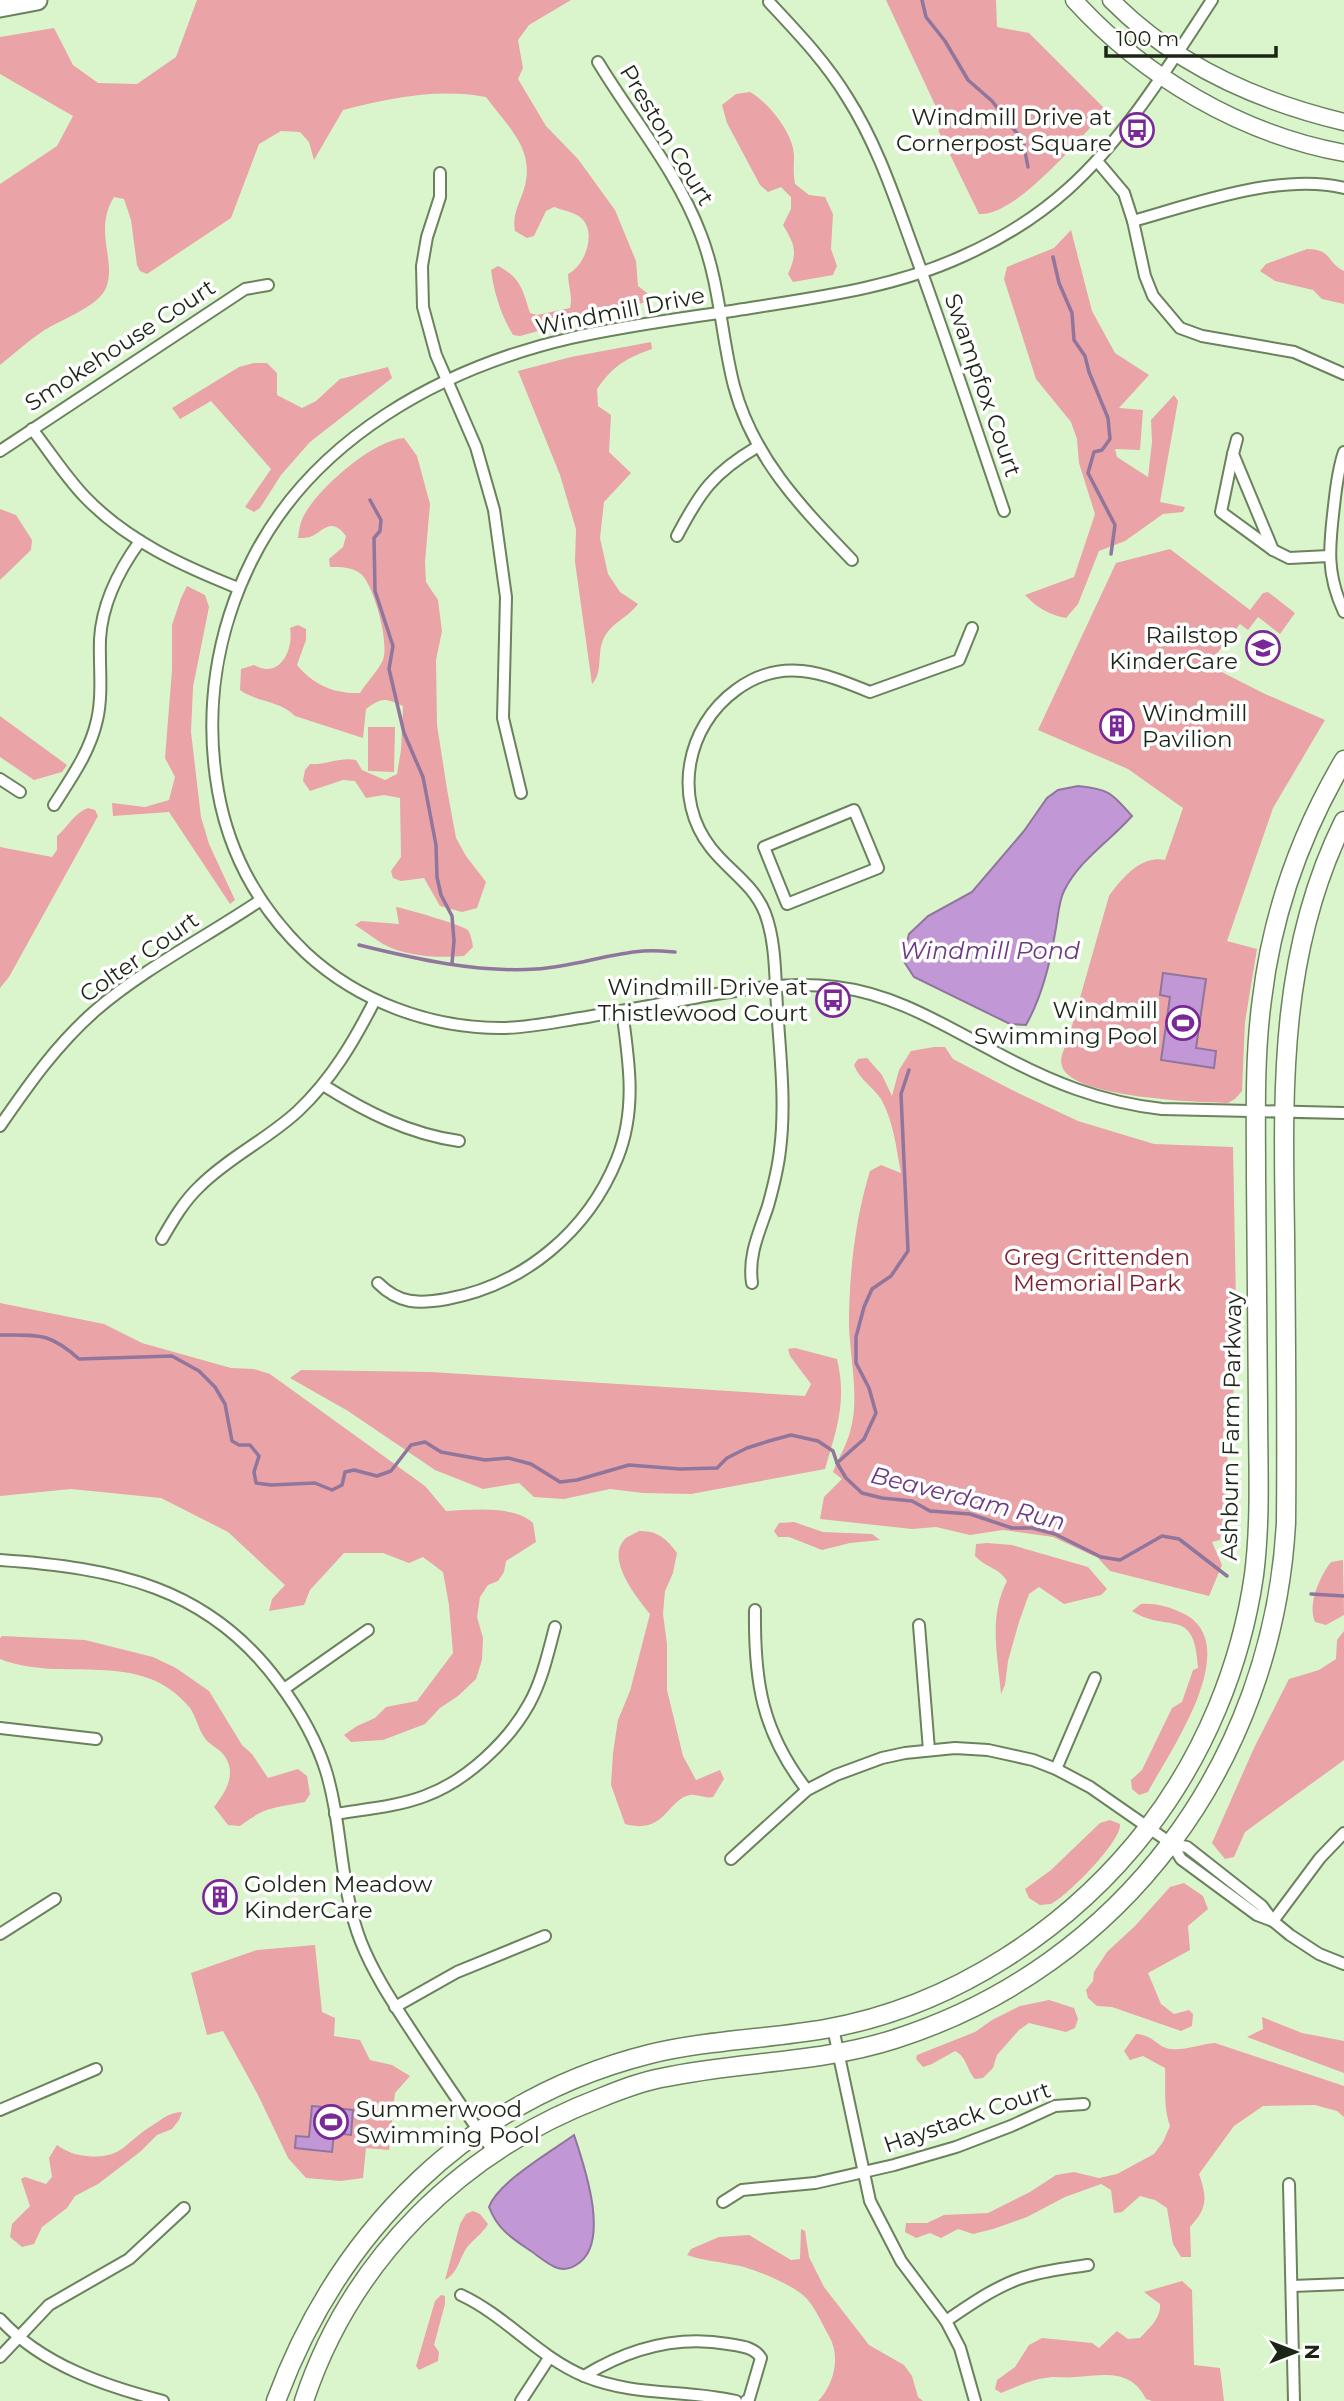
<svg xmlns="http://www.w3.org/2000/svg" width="1344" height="2401" viewBox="0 0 1344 2401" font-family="Montserrat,sans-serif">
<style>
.green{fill:#eaa3a7}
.water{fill:#c197d5;stroke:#90759c;stroke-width:2}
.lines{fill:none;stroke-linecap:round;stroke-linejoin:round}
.stream{stroke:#90759c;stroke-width:3.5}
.street-casing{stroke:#6a825d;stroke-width:14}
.secondary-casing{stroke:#6a825d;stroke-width:19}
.primary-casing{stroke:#6a825d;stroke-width:21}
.highway-casing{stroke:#6a825d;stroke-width:23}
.street{stroke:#fff;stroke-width:10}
.secondary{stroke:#fff;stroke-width:16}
.primary{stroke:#fff;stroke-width:18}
.highway{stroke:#fff;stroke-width:19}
.labels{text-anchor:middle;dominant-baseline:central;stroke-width:7;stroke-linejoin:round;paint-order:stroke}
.poi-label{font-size:23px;fill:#1c2516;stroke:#fff;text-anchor:end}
.street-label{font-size:23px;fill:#1c2516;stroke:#fff}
.park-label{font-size:23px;fill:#7e1f30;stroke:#fff}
.water-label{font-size:24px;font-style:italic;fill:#6e3984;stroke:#fff}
</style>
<rect width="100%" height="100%" fill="#daf5cc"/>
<!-- green -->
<g class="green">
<path d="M197,0H571L529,25L518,40L523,68L518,79L546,126L578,159L615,210L636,261L638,286L647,293L646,302L520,336L513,335C501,315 494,293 491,270L498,266C520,277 523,290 530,313L537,315L570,308C573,296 568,286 568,274C585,266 598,231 580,217C573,212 562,210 554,207L546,211L534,236L527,238L515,231C512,214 519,205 524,189C536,150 508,127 486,97C439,88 389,98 343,110L314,160L309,142L300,132L281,131L259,144L231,218L147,274L140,271L137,265L131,220L124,199L114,197C93,231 117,261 106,288C98,307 60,320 43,331C28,341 14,354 0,365V184L57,146L73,116L0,74V37L54,28L73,65L98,83L137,84L176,57Z"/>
<path d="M886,0H996L997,27L1029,33L1106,110C1081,137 1016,217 979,214L939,132L936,107Z"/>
<path d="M750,92C768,102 794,134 794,156C794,166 793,173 795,184L809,195L825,197L833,214L831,249L837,266L833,275L793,282L788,274C798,252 795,245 783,225L791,209V197L781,187L768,192L760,185L727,123L722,105L736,94Z"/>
<path d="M1071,230L1092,311L1115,353L1149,375L1119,408L1143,410L1140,450L1115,449L1117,457L1148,477L1152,442L1151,420L1174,395L1178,401L1160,502L1185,507L1183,512L1163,514L1125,541L1099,551L1078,604L1066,618C1050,615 1037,608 1025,595L1074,577L1095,514L1079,463L1077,439L1071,422L1036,379L1004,279L1007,267L1054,248Z"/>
<path d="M1307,249C1332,249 1326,262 1344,271V304L1322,299L1313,290L1275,281L1260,271L1266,264Z"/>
<path d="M651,342L652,349C625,359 614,365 597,389L598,406L611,415L609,452L631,473L604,502L600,538L608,574L620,592L638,604C628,618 610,623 603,640C597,654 603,673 592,684L575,562L576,529L560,475L518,371L571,357Z"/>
<polygon points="254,363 267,363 277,373 277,395 302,408 316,401 340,379 388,367 392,378 310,442 281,475 260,508 254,512 245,507 271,469 211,401 180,419 172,408 239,367"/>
<path d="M404,438L417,456L430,504L425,562L426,582L438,600L442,631L436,660L437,725L447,789L456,838L466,856L486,882L477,908L462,912L440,906L424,878L401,881L393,878L391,871L401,857L400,798L384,795L366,798L355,781L343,780L310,791L303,781L305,770L310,764C327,765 339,757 356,760L362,770L385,780L397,774L401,750L403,706C385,698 382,697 366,709L363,738L295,716C281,701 256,702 240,690L241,669L254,665C280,680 294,649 290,628L298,625L306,629V640L297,665C314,685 334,694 360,693C366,683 377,672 382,662C391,647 374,585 361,574C353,567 341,567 330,567L329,559L343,547L346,536C331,516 324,531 310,537C307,538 300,538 298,538C299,531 300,523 303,517C317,489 373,440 404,438Z"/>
<polygon points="0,509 16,515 32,540 31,550 0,580"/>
<path d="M1170,549L1250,610L1263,593L1268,592L1295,613L1280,634L1258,617L1248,630L1240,624L1208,665L1263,693L1325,720L1273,808L1227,941L1257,949L1245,1022L1242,1091L1235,1099L1228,1103C1198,1102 1071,1098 1062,1066C1059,1057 1065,1048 1068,1040L1109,896C1122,878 1141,855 1165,860L1183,808L1128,769L1038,730L1116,563Z"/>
<polygon points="187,586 205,595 209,607 193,687 191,732 201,817 209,844 235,900 230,904 169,812 113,816 112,803 145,807 169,800 175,777 165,758 172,670 172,625 181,598"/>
<polygon points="0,716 67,765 62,772 34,780 0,757"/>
<polygon points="368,727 395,727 394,772 368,771"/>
<path d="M88,808L95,810L98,816L9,977L0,988V847L52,857L57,850V836C68,827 74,813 88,808Z"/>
<path d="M396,907C407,909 462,925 468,930C471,935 472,941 473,947L464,956C439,958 406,957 383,944C373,938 365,931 355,925L361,921L399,924Z"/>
<path d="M934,1047H945L953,1059L1012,1090L1078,1121L1154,1144L1233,1147L1237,1356L1230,1428L1227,1437L1228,1490L1220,1540L1212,1542L1222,1565L1209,1596L1110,1571L1098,1558L1053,1537L1003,1530L970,1535L936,1527L912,1529L820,1519L824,1497L842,1479L833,1472C838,1459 846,1446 850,1432C860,1398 850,1360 849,1325C849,1275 855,1219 870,1171L881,1165L901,1173C896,1148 894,1122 881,1099C873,1087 859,1079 854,1065L858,1059L867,1058L882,1075L892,1096L899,1070L911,1051Z"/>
<path d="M0,1303L104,1324L142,1343L231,1368L254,1369L270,1374L425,1486L446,1511C472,1510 513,1505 533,1523L536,1542L506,1561L504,1572L498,1581L488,1585L480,1597L477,1617L483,1638L482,1660L476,1679L458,1696L440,1708L425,1724L383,1740L351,1742L344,1735L357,1726L375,1718L386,1707L417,1701L453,1653L449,1605L443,1572L423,1557L409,1563L383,1553H344L310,1590L304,1605L269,1611L272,1599L285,1585L228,1532L161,1498L71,1489L0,1496Z"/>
<path d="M795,1348L837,1359C847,1401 837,1428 825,1469L691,1494L643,1493L610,1489L564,1499L534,1497L519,1483L483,1489L435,1470L348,1411L290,1378L301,1370L431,1372L805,1396L811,1384L790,1356L788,1349Z"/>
<polygon points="794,1522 823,1532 872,1534 880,1540 850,1543 822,1550 789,1537 778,1537 774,1531 779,1523"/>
<path d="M639,1531C657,1530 667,1539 677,1553L673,1573L665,1591L663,1614L667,1644V1690L683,1756L696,1780L720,1770L724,1779L713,1797C706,1799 697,1794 690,1795C666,1800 666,1835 625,1824L611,1785L613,1753L618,1720L630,1691L650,1614C637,1598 606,1560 624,1540C627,1536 635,1534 639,1531Z"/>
<path d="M987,1543L1012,1545L1088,1567L1107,1589L1101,1595L1064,1604L1039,1587L1029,1594L1019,1622L1008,1661L1005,1685L1001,1694C998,1656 988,1617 1007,1581C998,1567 988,1569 975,1556L976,1544Z"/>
<path d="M1343,1560L1344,1615L1326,1625L1315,1622C1307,1604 1320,1576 1331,1562Z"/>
<path d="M1141,1604C1158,1603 1173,1608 1188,1616C1242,1650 1168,1754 1148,1792L1139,1795L1132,1789L1131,1780L1142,1770L1172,1708L1182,1702L1193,1670L1198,1668C1195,1605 1168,1634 1132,1611Z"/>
<polygon points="1344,1631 1344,1760 1245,1832 1234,1857 1225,1859 1212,1843 1254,1748 1289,1679 1319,1670 1336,1659 1337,1640"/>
<path d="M2,1636L85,1640L153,1657L176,1668L209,1691L242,1745L252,1754L268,1778L298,1769L307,1776L310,1794L305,1802C275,1808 266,1806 240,1826L228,1825L214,1807C226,1792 238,1772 223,1754C218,1748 208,1744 204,1737C198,1728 196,1717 190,1708C141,1647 63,1684 0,1659V1638Z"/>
<path d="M1110,1820L1120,1824C1122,1841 1067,1896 1051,1904C1050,1904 1041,1905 1040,1905L1029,1898L1025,1889L1051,1870L1100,1823Z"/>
<polygon points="1184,1883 1203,1896 1208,1909 1188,1926 1190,1950 1148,1973 1161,2004 1174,2014 1189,2010 1193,2014 1192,2026 1181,2031 1112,2007 1097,2006 1088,1998 1086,1990 1093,1981 1094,1972 1107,1952 1135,1926 1170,1887"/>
<polygon points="315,1945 322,2012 335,2018 334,2036 360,2040 370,2060 392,2065 410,2076 395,2093 389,2150 366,2148 363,2178 341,2181 306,2178 288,2158 258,2095 223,2031 207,2035 191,1973 257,1950"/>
<path d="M1049,2000L1074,2008L1078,2019L1075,2028L1066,2032L1029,2023L1019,2030L997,2055L993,2068L983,2078L975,2079C966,2069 967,2057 955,2051L932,2064L923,2067L916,2059L917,2055L975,2032L992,2020L1020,2006Z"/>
<polygon points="1262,2017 1302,2033 1344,2041 1344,2073 1247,2037 1263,2029"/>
<path d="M1136,2034C1155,2035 1157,2048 1171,2049C1183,2051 1201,2044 1215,2043L1344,2086V2117L1337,2111L1315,2105L1263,2106L1234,2126L1199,2174C1207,2197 1208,2208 1190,2227L1191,2257H1181L1173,2244L1167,2208L1155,2200L1140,2196L1122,2212L1114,2213L1111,2190L1101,2184L1065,2197L1027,2217L993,2229L973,2234L958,2229L941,2238L930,2233L916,2238L905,2232L906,2223H927L944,2215L988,2213L1030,2192L1056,2175L1074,2172L1099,2178L1117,2174L1154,2154L1163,2142L1170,2126C1163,2106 1166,2089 1165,2068L1143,2056L1130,2060L1124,2051Z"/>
<path d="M182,2112L179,2120L172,2129L157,2135L140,2152L98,2184L75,2196L67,2208L42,2227L34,2244L22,2247L10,2237L12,2224L30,2206L21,2179L25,2177L46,2184L52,2177L49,2158L57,2145C67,2152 75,2155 87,2156C122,2160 126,2141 153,2125C164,2118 168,2113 182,2112Z"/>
<path d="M473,2211L480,2214L488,2224C483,2233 475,2238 468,2246C459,2258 459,2272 445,2280L460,2224L466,2214Z"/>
<path d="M801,2229L805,2231L809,2257L824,2287L869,2345L904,2365L912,2376L918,2397L923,2401H818C834,2385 841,2356 829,2336C822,2324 816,2309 807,2299C796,2286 757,2270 740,2266C722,2262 704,2261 687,2255L691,2249L719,2237L749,2235L791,2260L800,2259Z"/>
<path d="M1182,2281L1192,2290L1194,2365L1220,2368L1224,2401H1152L1146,2399C1131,2368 1103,2375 1075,2377C1068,2378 1060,2377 1053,2377C1035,2378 1018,2386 1001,2393L995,2389L997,2380L1015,2367L1029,2345L1042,2338L1092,2343L1099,2348L1117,2331L1128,2339L1140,2338C1149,2328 1161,2319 1160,2304L1144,2292Z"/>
<polygon points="441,2295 445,2296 445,2304 434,2345 439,2352 438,2361 419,2370 416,2366 435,2301"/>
</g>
<!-- water -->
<g class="water">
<path d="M1078,786C1109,789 1112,793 1132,816C1110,841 1079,860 1064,891C1058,903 1058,920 1055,933C1050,964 1041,998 1026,1025L1010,1024L914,977L903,960L909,934L928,916L972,892L1024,831L1047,798L1058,790Z"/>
<polygon points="1163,973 1206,979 1196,1048 1216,1051 1214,1068 1161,1060 1170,997 1160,995"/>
<polygon points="312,2106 353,2110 351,2135 334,2133 332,2152 295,2148 296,2136 309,2137"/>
<path d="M574,2135C584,2165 612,2245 576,2265C570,2269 562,2270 555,2267C546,2263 537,2255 528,2249C510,2237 497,2228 489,2207C498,2182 552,2151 574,2135Z"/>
</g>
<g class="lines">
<!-- stream -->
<g class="stream">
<polyline points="922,0 926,17 945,41 968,80 992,101 1023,141 1028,167"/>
<polyline points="1053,257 1059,283 1072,313 1074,340 1085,356 1089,372 1108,418 1110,439 1102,450 1094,452 1088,473 1115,525 1111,554"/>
<polyline points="370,500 381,520 380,531 374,538 375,591 393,646 389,669 404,733 423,777 436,845 437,877 441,895 452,916 454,941 452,963"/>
<path d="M359,945C416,959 477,973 536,969C572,967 606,954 643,951C653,950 664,951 675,952"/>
<path d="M0,1335C38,1335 49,1332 79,1359L172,1356L199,1371L215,1387L225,1404L232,1441L239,1445H250L259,1456L254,1472L256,1483L271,1485L315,1483L332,1490L342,1485L345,1472L354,1470L377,1476L391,1471L411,1445L425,1442L441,1452L485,1460L508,1458L531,1464L560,1482L577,1480L629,1465L680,1469L717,1468L727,1458L747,1448L769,1441L791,1435L818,1441L833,1451L837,1463L846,1478L862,1493L882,1498L912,1501L930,1511L970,1514L1012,1528H1032L1055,1534L1101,1557L1120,1560L1162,1536L1179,1539L1227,1576"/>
<polyline points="837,1463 864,1439 876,1413 869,1388 856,1363 856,1337 864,1307 872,1289 891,1276 908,1251 901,1094 909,1070"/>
<polyline points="1311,1594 1344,1596"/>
</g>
<!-- street casing -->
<g class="street-casing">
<g id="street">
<path d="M1212,0C1170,64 1125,138 1068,189C1037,217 1001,239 963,256C898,286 827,296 757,307C695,317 632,324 571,338C442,368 313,438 252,560C216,632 204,711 218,791C229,854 260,909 306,953C358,1001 429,1028 501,1028C530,1028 559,1021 587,1017C625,1010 662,1004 699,997C745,989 789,981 836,987C896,994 945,1026 997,1053C1051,1082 1100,1102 1162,1109L1344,1113"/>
<path d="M769,2C797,32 825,61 847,97C877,144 894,196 913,248C945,335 974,423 1004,511"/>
<path d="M598,62C633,120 677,171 701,235C720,284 721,336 734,386C753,458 802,508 852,560"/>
<polyline points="1097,161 1124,193 1133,221 1145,276 1153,296 1180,328 1202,336 1294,352 1344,374"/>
<polyline points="440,173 440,197 427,237 422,266 423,307 436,355 476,447 494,510 506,597 503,718 521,793"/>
<path d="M1133,221C1194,204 1281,172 1344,188"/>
<path d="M32,429C50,452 65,476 85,497C127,541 183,566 238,588"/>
<polyline points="1237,439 1233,454 1273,550 1289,558 1329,556"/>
<polyline points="0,451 245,289 268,285"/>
<path d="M1344,452C1338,469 1336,487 1334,506C1329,547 1326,574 1344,612"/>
<polyline points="1233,454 1221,512 1273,550"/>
<path d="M677,536C700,492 713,473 757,447"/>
<polyline points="0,779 20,792"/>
<path d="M54,805C71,778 90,752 97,720C103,694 99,666 100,639C102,603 119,570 140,541"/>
<polygon points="854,810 878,868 787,904 764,847"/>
<path d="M323,1085C366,1112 409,1134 459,1141"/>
<path d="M0,1126C29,1084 57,1044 96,1010C145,968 206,937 261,900"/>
<path d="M162,1239C173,1220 184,1201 200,1186C229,1157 268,1139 298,1111C332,1079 354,1041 375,1000"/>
<path d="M378,1283C399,1304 418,1304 447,1299C524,1285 588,1231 617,1159C637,1110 629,1061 622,1011"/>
<path d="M752,1283C748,1255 759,1233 768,1206C773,1188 778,1169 780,1150C786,1103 780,1054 777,1007C775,977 776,942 765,913C754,885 729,871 711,848C672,799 686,726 736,690C782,656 823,673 870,692L959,660L972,628"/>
<path d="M0,1560C114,1568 208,1586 279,1683C299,1710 316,1739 326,1771C343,1827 339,1886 361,1942C375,1977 396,2007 416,2038C442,2077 467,2115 494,2152"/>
<path d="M755,1610C754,1682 762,1732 807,1790"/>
<polyline points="919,1625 929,1750"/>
<polyline points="284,1689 368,1630"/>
<polyline points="0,1728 96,1739"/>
<polyline points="1056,1769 1095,1678"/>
<path d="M335,1814C365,1809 396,1807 425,1796C466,1781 508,1742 529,1704C542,1681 548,1653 555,1627"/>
<polyline points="1172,1844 1187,1847 1262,1906 1273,1921 1290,1935 1319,1954 1344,1964"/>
<polyline points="731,1859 807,1790 836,1775 882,1758 905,1753 955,1748 988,1750 1033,1760 1056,1769 1090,1787 1172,1844 1181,1859 1257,1915 1273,1921"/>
<polyline points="1273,1921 1320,1858 1344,1833"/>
<polyline points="0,1934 55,1899"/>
<polyline points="395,2007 457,1972 545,1936"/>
<polyline points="833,2028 870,2201 901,2261 946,2321 960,2348 975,2401"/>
<polyline points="0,2110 96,2069"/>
<polyline points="1289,2184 1294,2401"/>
<polyline points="723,2202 742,2190 815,2183 894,2165 956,2147 1011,2126 1055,2106 1084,2104"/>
<polyline points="1292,2286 1344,2284"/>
<path d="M461,2295C506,2316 537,2356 584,2376"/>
<path d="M0,2319C42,2365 105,2386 163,2401"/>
<path d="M946,2321C971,2304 999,2284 1028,2276C1048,2270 1068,2268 1088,2265"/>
<polyline points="0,2357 49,2305 129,2259 184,2208"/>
<polyline points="521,2401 549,2358"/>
<path d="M736,2401C683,2389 636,2397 584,2376C628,2349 676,2335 728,2344C741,2346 754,2347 761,2358L749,2399L746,2401"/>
</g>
</g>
<!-- secondary casing -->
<g class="secondary-casing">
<g id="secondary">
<path d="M1074,0C1144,77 1241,134 1344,153"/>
<path d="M1111,0C1175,65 1256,101 1344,122"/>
</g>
</g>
<!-- primary casing -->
<g class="primary-casing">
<g id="primary">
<path d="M276,2401C339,2230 470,2099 650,2054C708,2040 767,2039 825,2029C952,2007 1070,1929 1148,1828C1204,1755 1241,1666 1254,1575C1261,1520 1258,1464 1258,1409C1257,1331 1257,1254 1256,1176C1256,1117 1254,1058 1262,999C1272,915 1301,833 1344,760"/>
<path d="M304,2401C351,2259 461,2151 600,2098C620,2090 640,2082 661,2078C739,2061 817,2064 895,2039C1123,1966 1273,1761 1286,1523C1287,1427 1286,1332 1285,1236C1283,1092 1278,954 1344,821"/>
</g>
</g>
<!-- highway casing -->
<g class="highway-casing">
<polyline id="highway" points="0,7 37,0"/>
</g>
<!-- street -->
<use href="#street" class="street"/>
<!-- secondary -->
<use href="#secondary" class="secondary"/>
<!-- primary -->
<use href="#primary" class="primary"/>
<!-- highway -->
<use href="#highway" class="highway"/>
</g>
<!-- icons -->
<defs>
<g id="bus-ring" transform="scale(1.75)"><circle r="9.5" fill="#fff" stroke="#7a2898" stroke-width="1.5"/><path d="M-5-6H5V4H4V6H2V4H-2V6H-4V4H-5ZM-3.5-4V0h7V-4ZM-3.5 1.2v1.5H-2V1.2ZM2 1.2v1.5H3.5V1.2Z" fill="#7a2898"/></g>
<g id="school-ring" transform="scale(1.75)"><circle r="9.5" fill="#fff" stroke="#7a2898" stroke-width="1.5"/><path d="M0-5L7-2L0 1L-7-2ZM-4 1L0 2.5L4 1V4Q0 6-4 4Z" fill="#7a2898"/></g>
<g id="building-ring" transform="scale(1.75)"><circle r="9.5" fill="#fff" stroke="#7a2898" stroke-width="1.5"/><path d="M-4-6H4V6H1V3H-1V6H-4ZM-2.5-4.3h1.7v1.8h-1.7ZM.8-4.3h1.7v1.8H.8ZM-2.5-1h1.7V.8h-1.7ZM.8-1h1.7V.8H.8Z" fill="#7a2898"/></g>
<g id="stadium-ring" transform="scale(1.75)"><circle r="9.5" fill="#fff" stroke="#7a2898" stroke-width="1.5"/><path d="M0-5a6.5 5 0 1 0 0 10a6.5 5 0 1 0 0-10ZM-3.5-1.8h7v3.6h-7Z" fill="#7a2898"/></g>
</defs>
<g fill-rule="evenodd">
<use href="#bus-ring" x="1137" y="130"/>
<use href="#school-ring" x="1263" y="648"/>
<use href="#building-ring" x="1117" y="726"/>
<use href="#bus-ring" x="833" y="1000"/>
<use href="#stadium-ring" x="1183" y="1023"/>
<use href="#building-ring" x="220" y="1897"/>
<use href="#stadium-ring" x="331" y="2122"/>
</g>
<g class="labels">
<!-- poi labels -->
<g class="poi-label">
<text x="1112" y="117">Windmill Drive at<tspan x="1112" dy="26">Cornerpost Square</tspan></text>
<text x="1238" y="635">Railstop<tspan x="1238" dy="26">KinderCare</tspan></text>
<text x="1142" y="713" text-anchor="start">Windmill<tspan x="1142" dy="26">Pavilion</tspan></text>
<text x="808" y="987">Windmill Drive at<tspan x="808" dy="26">Thistlewood Court</tspan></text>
<text x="1158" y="1010">Windmill<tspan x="1158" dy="26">Swimming Pool</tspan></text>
<text x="244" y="1884" text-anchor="start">Golden Meadow<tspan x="244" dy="26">KinderCare</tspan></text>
<text x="356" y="2109" text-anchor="start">Summerwood<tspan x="356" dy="26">Swimming Pool</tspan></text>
</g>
<!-- street labels -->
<g class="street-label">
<text transform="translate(667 135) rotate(59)">Preston Court</text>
<text transform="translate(620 311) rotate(-11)">Windmill Drive</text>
<text transform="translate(120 345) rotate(-33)">Smokehouse Court</text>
<text transform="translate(983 385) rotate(71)">Swampfox Court</text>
<text transform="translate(139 957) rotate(-35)">Colter Court</text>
<text transform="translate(1231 1426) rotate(-89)">Ashburn Farm Parkway</text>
<text transform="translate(967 2117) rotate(-19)">Haystack Court</text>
</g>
<!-- park labels -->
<g class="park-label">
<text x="1097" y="1257">Greg Crittenden<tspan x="1097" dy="26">Memorial Park</tspan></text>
</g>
<!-- water labels -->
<g class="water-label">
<text x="990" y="950">Windmill Pond</text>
<text transform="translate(968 1498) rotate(14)">Beaverdam Run</text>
</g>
</g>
<!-- north arrow -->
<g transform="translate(1295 2352) rotate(90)" stroke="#ffffff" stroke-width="5" paint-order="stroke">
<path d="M0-5L12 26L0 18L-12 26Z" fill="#1c2516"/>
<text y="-10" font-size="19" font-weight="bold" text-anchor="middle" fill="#1c2516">N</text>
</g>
<!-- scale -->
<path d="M1106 46v10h170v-10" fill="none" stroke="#1c2516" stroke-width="3.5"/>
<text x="1116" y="46" font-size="21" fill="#1c2516" stroke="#ffffff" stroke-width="5" paint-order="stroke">100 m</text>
</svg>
